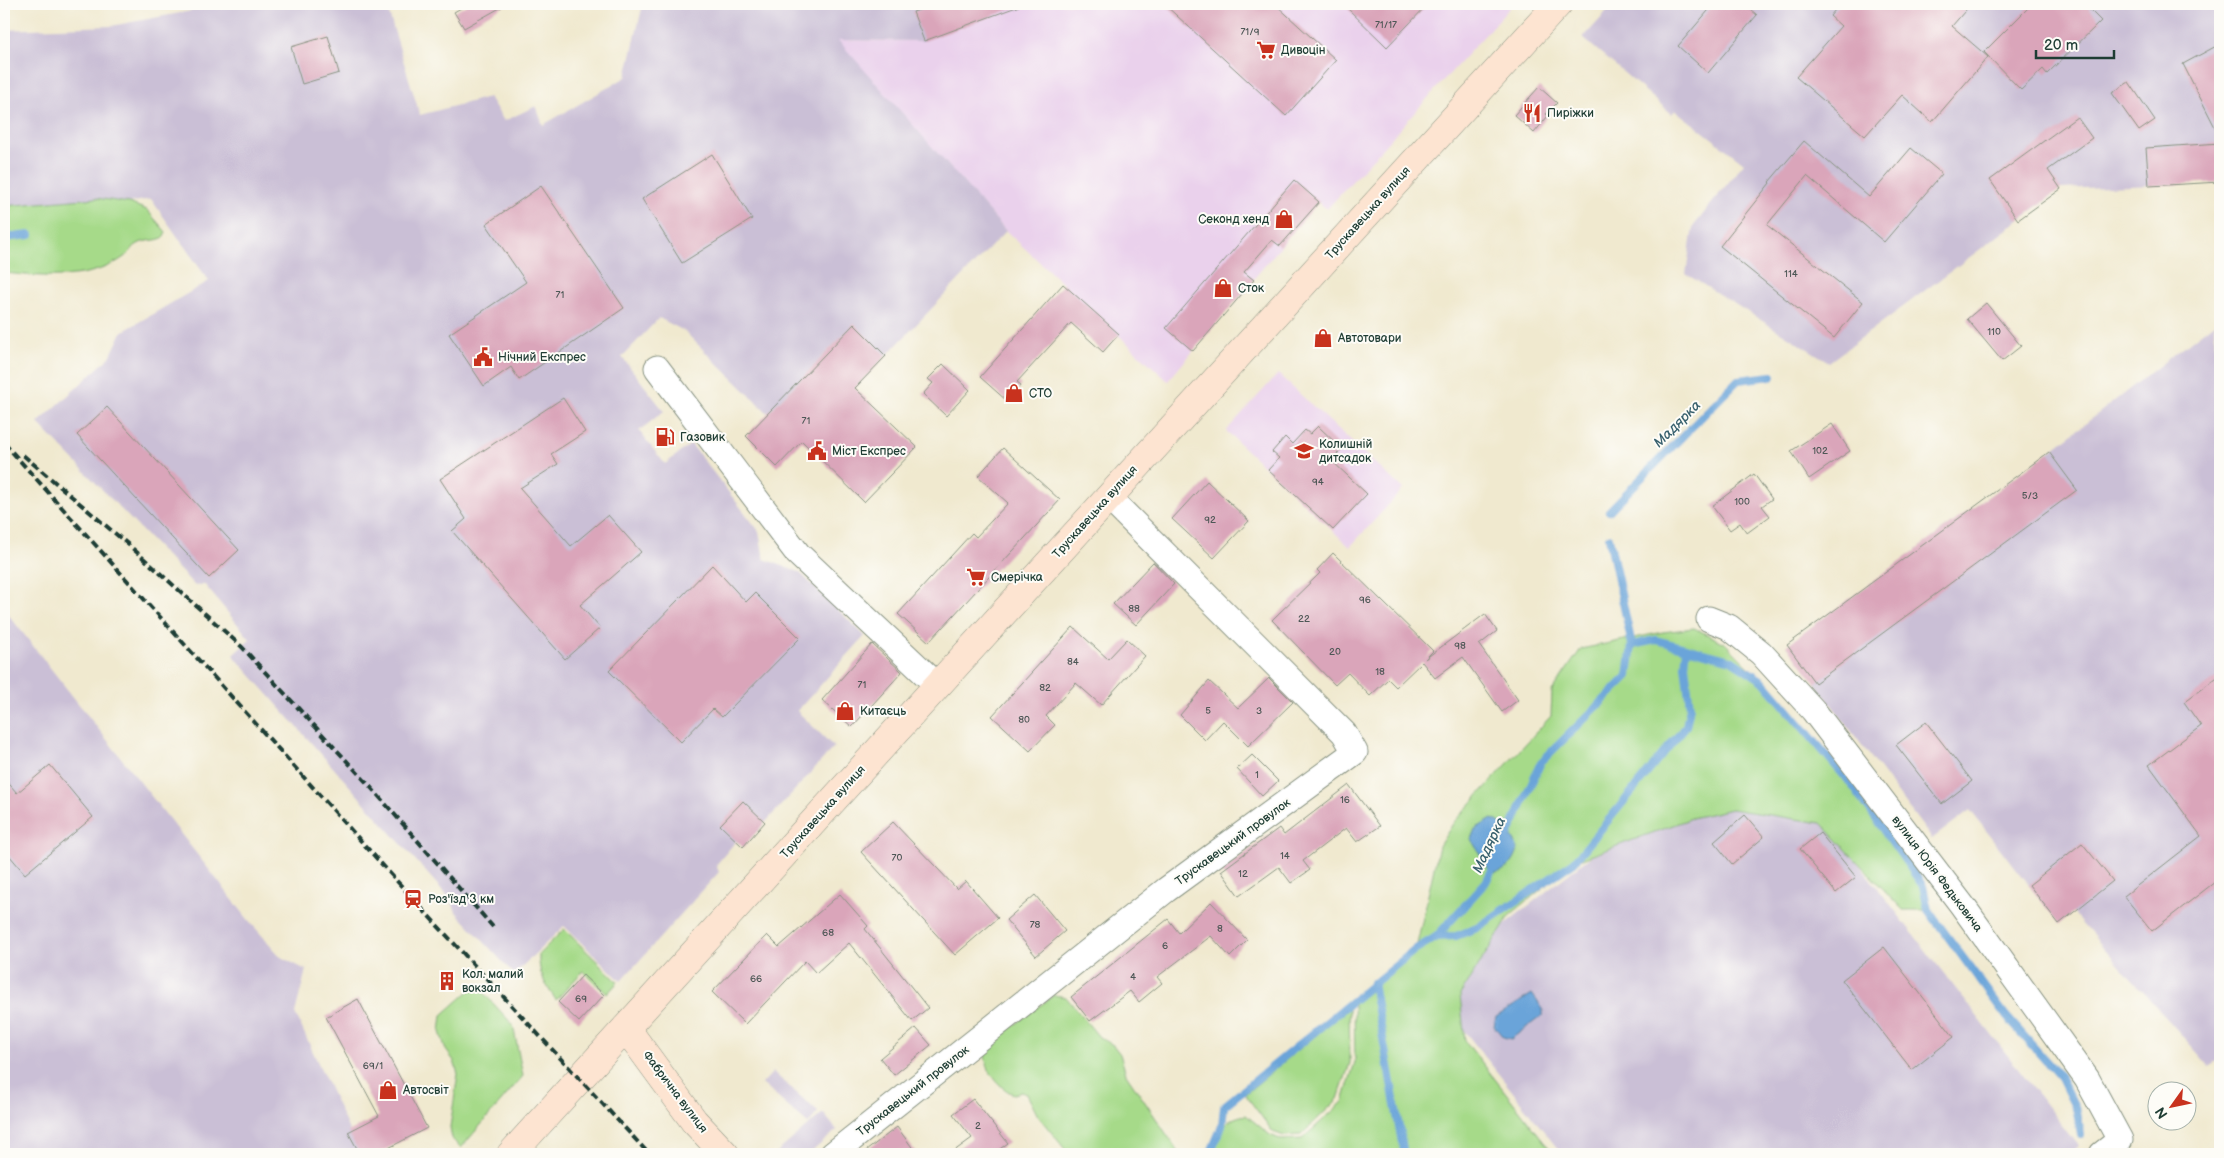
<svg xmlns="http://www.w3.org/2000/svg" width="2224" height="1158" viewBox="0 0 2224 1158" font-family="'Balsamiq Sans',sans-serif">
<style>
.built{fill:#ead1ec}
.industrial{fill:#cabfd6}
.green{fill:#a6da89;stroke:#628c5e}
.water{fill:#6aa4d9;stroke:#447086}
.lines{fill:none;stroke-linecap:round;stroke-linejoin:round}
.stream{stroke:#6aa4d9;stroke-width:8}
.building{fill:#daa5ba}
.street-casing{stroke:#889382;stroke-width:27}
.secondary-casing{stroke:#889382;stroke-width:29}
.street{stroke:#fff;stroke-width:25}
.secondary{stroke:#fde4d1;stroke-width:28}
.rail{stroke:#1f3d34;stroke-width:4;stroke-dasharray:8 4;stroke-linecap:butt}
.labels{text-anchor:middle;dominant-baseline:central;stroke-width:4;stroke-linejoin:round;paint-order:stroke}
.number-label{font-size:10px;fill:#4e5756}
.poi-label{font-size:12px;fill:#1f3d34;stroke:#fdfcf7;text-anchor:start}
.street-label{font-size:12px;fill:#1f3d34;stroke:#fdfcf7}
.water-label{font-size:14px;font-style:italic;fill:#39616e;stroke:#fdfcf7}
</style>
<rect width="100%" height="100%" fill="#fdfcf7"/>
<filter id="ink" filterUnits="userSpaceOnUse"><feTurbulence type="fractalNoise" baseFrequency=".02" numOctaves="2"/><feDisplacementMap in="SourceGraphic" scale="10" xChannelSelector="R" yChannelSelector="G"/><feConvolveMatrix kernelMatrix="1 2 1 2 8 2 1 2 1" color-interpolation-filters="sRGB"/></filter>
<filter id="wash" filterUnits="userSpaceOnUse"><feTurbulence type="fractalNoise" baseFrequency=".0096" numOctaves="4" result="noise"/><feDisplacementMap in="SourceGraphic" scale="20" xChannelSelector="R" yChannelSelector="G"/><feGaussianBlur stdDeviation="1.12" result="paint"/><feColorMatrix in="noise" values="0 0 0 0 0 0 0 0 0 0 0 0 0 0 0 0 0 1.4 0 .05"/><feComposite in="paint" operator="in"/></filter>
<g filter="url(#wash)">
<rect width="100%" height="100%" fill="#f0e9cf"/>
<!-- built -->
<g class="built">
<polygon points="1006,4 1513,4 1327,209 1318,202 1168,381 1006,231 837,40 924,41 1008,10"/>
<polygon points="1278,374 1403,489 1350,547 1226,431"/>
</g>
<!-- industrial -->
<g class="industrial">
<polygon points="228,4 386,4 420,115 489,97 504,121 536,106 543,125 626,77 643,4 1006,4 1008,10 924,41 838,40 1006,231 886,356 854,324 768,413 684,331 659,318 622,357 664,411 639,431 665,464 691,444 759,531 764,559 799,572 865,636 797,711 834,747 743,847 736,841 716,865 719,872 621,981 564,926 514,974 456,912 451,900 233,655 250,639 204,584 195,586 38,423 110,357 122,332 209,281 151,199 4,224 4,30 111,26"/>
<polygon points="1614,4 2220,4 2220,182 2061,189 1829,362 1686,274 1693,227 1744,163 1675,110 1672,114 1583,38"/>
<polygon points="2214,323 2217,431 2220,431 2220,1058 2210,1067 2073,913 2059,924 1970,810 1932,839 1787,645 2049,452"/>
<polygon points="4,609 251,923 281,957 306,970 295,1013 360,1154 13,1154 4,1145"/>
<polygon points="1771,751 2078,1146 2068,1154 1562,1154 1428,985 1628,827"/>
<polygon points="773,1072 818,1112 808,1124 762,1084"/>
<polygon points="823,1113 837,1130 809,1154 777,1154 776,1153"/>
</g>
<!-- green -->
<g class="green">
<path d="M96,198L129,203L147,210L166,232L164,237C156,242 146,239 138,244C133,246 131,252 127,255C92,282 45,277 4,273V206Z"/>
<path d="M1694,628L1725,643L1763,681L1852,785L1923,886L1928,910H1903L1821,823L1731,809L1692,818L1574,862L1510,915L1460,995L1465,1041L1554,1154H1210C1221,1134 1220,1119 1246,1115L1270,1135L1282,1140L1302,1139L1343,1102L1355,1062L1354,999L1416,949L1439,846L1454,822L1551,716L1552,691L1581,649L1663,632Z"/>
<path d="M564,929L618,982L607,994L583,971L556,1000C545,984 538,974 539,954Z"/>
<polygon points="480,989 513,1025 523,1076 461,1148 452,1139 450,1127 458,1074 454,1061 446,1050 440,1032 442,1015 469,991"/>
<path d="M1054,995L1066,997L1099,1037L1113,1045L1120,1054L1126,1074L1180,1154H1069L1038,1116L1027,1094L1021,1092L1014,1094C998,1089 979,1062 987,1046Z"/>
<polygon points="1349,1008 1350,1063 1338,1099 1301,1135 1284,1136 1273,1132 1245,1094"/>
</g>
<!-- water -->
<g class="water">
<path d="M1492,819C1504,822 1514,838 1518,849C1515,861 1505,874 1491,873L1471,839L1475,829Z"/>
<polygon points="1532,994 1543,1009 1543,1015 1511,1039 1503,1037 1494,1026 1496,1017"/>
</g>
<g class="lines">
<!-- stream -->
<g class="stream">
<polyline points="4,238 30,235"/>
<polyline points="1609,511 1738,380 1772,376"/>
<polyline points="1632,645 1656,640 1731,660 1763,681 1852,785 1923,886 1928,910 2006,1016 2061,1078 2077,1111 2081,1135"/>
<polyline points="1505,842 1541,762 1628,676 1632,645 1609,538"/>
<polyline points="1436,937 1456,936 1477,928 1574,862 1686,726 1690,707 1685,665 1687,649"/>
<polyline points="1373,983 1404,1154"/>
<polyline points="1210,1154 1222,1126 1224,1106 1416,949 1436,937 1486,882 1495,864"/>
</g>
</g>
<g id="blocks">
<!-- building -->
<g class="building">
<polygon points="468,4 507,4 464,28 454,12"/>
<polygon points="937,4 1019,4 1019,6 924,41 913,12"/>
<polygon points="1164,4 1275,4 1336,60 1286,116"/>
<polygon points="1343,4 1428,4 1387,47"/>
<polygon points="1714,4 1744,4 1757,15 1708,73 1678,46"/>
<polygon points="1840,4 1971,4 1952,26 1988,57 1932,122 1902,95 1865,136 1796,77 1841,26 1830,16"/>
<polygon points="2032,4 2084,4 2101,21 2047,74 2043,69 2021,90 1984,52"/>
<polygon points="328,36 339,73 302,84 291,47"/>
<polygon points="2220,44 2220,137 2183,64"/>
<polygon points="2129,82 2155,120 2139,131 2112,93"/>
<polygon points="1539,87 1557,103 1546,114 1548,116 1534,133 1514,115"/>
<polygon points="2077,117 2092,138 2048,170 2061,189 2018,220 1990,180"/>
<polygon points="1804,141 1869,197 1911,148 1942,174 1884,242 1807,176 1767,225 1863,302 1834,338 1720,246 1770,183 1769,182"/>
<polygon points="2220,143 2220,182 2149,186 2146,148"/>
<polygon points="712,154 752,219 682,263 642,199"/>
<polygon points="1294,180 1319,202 1280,246 1272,240 1244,272 1254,280 1193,351 1166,328"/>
<polygon points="541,186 624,308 519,380 511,367 484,386 449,334 526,282 486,224"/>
<polygon points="1063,284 1119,334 1103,352 1071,323 1017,382 1021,385 1007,401 980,377"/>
<polygon points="1986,303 2021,346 2002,361 1967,319"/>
<polygon points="854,324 886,356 855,388 917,447 864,502 802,441 777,467 746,436"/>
<polygon points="943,364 970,390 946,416 923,394 933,383 928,379"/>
<polygon points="563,398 585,432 551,454 558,464 520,488 571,546 608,515 641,552 580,605 600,628 565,659 452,531 466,519 440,479"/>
<polygon points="107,407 239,550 209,578 77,435"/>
<polygon points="1832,424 1850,451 1809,479 1791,451"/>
<polygon points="1318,426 1342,449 1331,460 1367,494 1333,530 1268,470 1279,458 1272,452 1285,437 1292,444 1305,430 1310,434"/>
<polygon points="1003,448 1060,500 929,642 898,614 972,533 976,537 1008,503 978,476"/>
<polygon points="2049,452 2077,490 1815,683 1787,645"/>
<polygon points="1754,474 1772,499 1762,506 1770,516 1747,533 1740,523 1730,530 1712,506"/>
<polygon points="1207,481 1249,521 1214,558 1172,519"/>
<polygon points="1333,553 1433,651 1425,659 1485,614 1497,631 1479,645 1518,700 1502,712 1463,657 1435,678 1422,662 1396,687 1388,679 1370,696 1348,673 1335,685 1272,620 1320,573 1317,570"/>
<polygon points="1153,562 1174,584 1136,625 1113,604"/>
<polygon points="712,565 746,602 755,593 800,638 722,717 713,709 681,742 609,671"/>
<polygon points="1073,627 1108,659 1127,639 1145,656 1101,705 1076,683 1046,716 1055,725 1030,751 992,716"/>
<polygon points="872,644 902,672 852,727 822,700"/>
<polygon points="2220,675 2220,878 2152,931 2124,896 2201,836 2149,765 2201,726 2184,702"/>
<polygon points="1269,678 1293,702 1248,746 1223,721 1205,740 1180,715 1209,681 1238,708"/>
<polygon points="1926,722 1972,781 1942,804 1896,745"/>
<polygon points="1252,755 1278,781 1262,796 1237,769"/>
<polygon points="50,765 93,817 25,874 4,849 4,778 17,793"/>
<polygon points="1349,785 1380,826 1357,842 1346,828 1303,861 1310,870 1291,883 1279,867 1239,896 1221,871 1279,828 1284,835"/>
<polygon points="743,801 765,822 743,847 720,825"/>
<polygon points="1745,815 1764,837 1732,864 1714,842"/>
<polygon points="893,822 957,889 966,881 998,918 955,955 861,852"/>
<polygon points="1820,833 1856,877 1836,893 1800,849"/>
<polygon points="2082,843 2113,881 2059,924 2029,885"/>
<polygon points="840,894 868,926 865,929 928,1008 912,1021 849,943 816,973 805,961 745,1024 712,992 767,935 779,947"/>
<polygon points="1035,895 1065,931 1036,956 1006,920"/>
<polygon points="1211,902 1247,940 1230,957 1211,936 1157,977 1162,983 1139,1002 1130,991 1090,1021 1071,997 1168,919 1179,933"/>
<polygon points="1884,947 1954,1037 1912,1070 1842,980"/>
<polygon points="583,975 604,995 579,1022 558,1002"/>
<polygon points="358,999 427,1128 377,1154 360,1154 348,1132 379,1116 326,1017"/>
<polygon points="916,1028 931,1045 894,1075 880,1058"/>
<polygon points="973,1099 1008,1143 993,1154 950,1154 972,1138 953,1114"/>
<polygon points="897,1127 917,1154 862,1154"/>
</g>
</g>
</g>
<g filter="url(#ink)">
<use href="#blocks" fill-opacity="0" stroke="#889382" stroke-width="1"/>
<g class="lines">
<!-- street casing -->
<g class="street-casing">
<g id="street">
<polyline points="657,368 798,554 938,686"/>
<polyline points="1709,619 1729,627 1761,653 1813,710 1962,905 2087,1079 2120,1140 2102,1154"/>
<polyline points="833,1154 1166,890 1355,752 1344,733 1109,498"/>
</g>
</g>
<!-- secondary casing -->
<g class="secondary-casing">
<g id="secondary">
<polyline points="626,1028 694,1121 725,1154"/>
<polyline points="511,1154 1558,4"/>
</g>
</g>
<!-- street -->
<use href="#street" class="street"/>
<!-- secondary -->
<use href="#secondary" class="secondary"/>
<!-- rail -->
<g class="rail">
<polyline points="4,443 413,899 649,1154"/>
<polyline points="23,455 131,547 242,647 368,784 493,927"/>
</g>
</g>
</g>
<!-- icons -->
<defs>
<g id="supermarket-bare" transform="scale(1.5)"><path d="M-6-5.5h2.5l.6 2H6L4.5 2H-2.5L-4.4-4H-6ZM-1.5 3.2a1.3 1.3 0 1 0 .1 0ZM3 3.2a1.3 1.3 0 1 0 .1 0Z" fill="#c8321e" stroke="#fdfcf7" stroke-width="2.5" paint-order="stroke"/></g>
<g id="restaurant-bare" transform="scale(1.5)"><path d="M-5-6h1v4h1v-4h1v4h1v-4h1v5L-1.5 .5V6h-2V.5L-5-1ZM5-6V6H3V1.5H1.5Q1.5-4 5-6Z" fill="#c8321e" stroke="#fdfcf7" stroke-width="2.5" paint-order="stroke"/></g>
<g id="shop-bare" transform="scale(1.5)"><path d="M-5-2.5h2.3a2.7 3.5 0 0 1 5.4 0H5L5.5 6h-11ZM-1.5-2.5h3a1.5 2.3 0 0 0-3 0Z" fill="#c8321e" stroke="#fdfcf7" stroke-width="2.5" paint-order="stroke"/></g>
<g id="civic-bare" transform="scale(1.5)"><path d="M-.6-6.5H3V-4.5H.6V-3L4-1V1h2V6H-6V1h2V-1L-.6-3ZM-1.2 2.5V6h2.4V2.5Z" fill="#c8321e" stroke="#fdfcf7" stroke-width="2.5" paint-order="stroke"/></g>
<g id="fuel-bare" transform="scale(1.5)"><path d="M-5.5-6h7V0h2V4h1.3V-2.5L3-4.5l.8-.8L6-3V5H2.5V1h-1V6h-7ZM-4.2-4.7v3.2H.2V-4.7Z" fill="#c8321e" stroke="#fdfcf7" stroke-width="2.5" paint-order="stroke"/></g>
<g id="school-bare" transform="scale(1.5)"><path d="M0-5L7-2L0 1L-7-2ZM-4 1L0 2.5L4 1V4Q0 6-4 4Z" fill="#c8321e" stroke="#fdfcf7" stroke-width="2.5" paint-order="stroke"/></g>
<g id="station-bare" transform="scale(1.5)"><path d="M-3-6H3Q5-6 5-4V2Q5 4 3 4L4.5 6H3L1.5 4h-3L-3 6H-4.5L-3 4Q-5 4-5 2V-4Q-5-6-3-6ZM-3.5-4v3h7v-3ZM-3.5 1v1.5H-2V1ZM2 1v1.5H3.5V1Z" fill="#c8321e" stroke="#fdfcf7" stroke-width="2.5" paint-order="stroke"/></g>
<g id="building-bare" transform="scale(1.5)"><path d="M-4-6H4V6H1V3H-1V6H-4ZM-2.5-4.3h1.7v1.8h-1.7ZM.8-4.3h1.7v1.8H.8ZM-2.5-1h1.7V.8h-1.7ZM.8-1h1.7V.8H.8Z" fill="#c8321e" stroke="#fdfcf7" stroke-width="2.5" paint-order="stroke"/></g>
</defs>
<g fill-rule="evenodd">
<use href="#supermarket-bare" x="1266" y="50"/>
<use href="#restaurant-bare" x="1532" y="113"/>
<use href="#shop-bare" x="1284" y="219"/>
<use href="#shop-bare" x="1223" y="288"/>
<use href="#shop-bare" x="1323" y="338"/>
<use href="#civic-bare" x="483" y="357"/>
<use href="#shop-bare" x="1014" y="393"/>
<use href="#fuel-bare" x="665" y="437"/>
<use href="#civic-bare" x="817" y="451"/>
<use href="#school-bare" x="1304" y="451"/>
<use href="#supermarket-bare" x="976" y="577"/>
<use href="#shop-bare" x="845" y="711"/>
<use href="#station-bare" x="413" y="899"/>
<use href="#building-bare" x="447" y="981"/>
<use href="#shop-bare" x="388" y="1090"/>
</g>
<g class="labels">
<!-- number labels -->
<g class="number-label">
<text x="1386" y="25">71/17</text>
<text x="1250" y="32">71/9</text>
<text x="1791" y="274">114</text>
<text x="560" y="295">71</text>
<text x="1994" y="332">110</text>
<text x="806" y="421">71</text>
<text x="1820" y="451">102</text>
<text x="1318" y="482">94</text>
<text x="2030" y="496">5/3</text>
<text x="1742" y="502">100</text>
<text x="1210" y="520">92</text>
<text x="1365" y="600">96</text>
<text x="1134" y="609">88</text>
<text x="1304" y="619">22</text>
<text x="1460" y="646">98</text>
<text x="1335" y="652">20</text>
<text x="1073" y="662">84</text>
<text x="1380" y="672">18</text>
<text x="862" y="685">71</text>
<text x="1045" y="688">82</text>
<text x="1208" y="711">5</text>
<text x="1259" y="711">3</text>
<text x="1024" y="720">80</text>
<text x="1257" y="775">1</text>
<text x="1345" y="800">16</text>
<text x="1285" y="856">14</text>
<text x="897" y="858">70</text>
<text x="1243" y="874">12</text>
<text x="1035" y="925">78</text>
<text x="1220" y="929">8</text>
<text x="828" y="933">68</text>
<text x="1165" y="946">6</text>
<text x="1133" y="977">4</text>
<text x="756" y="979">66</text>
<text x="581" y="999">69</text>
<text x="373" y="1066">69/1</text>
<text x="978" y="1126">2</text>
</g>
<!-- poi labels -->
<g class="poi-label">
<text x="1281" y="50">Дивоцін</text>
<text x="1547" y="113">Пиріжки</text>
<text x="1269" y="219" text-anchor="end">Секонд хенд</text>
<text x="1238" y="288">Сток</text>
<text x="1338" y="338">Автотовари</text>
<text x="498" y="357">Нічний Експрес</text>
<text x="1029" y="393">СТО</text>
<text x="680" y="437">Газовик</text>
<text x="1319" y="444">Колишній<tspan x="1319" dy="14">дитсадок</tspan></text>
<text x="832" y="451">Міст Експрес</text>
<text x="991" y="577">Смерічка</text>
<text x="860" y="711">Китаєць</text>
<text x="428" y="899">Роз'їзд 3 км</text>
<text x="462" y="974">Кол. малий<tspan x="462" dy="14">вокзал</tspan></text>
<text x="403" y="1090">Автосвіт</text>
</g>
<!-- street labels -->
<g class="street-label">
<text transform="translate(1368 213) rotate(-48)">Трускавецька вулиця</text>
<text transform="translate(1095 512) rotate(-48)">Трускавецька вулиця</text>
<text transform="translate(823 812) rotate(-48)">Трускавецька вулиця</text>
<text transform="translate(1233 842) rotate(-36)">Трускавецький провулок</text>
<text transform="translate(1937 874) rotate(53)">вулиця Юрія Федьковича</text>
<text transform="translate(913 1091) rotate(-38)">Трускавецький провулок</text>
<text transform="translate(675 1092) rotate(53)">Фабрична вулиця</text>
</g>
<!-- water labels -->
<g class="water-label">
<text transform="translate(1677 424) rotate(-45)">Мадярка</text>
<text transform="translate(1489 845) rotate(-65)">Мадярка</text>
</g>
</g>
<!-- margin -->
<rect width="2224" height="1158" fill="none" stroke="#fdfcf7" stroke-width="20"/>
<!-- north arrow -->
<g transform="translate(2172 1106) rotate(237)"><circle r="24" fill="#fdfcf7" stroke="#a4b0a9"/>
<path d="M0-4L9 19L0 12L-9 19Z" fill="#c8321e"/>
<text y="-8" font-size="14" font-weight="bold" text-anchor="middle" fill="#1f3d34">N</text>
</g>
<!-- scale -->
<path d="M2036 50v8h78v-8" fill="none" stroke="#1f3d34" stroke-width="2.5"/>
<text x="2044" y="50" font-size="15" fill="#1f3d34" stroke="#fdfcf7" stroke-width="4" paint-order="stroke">20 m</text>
</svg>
